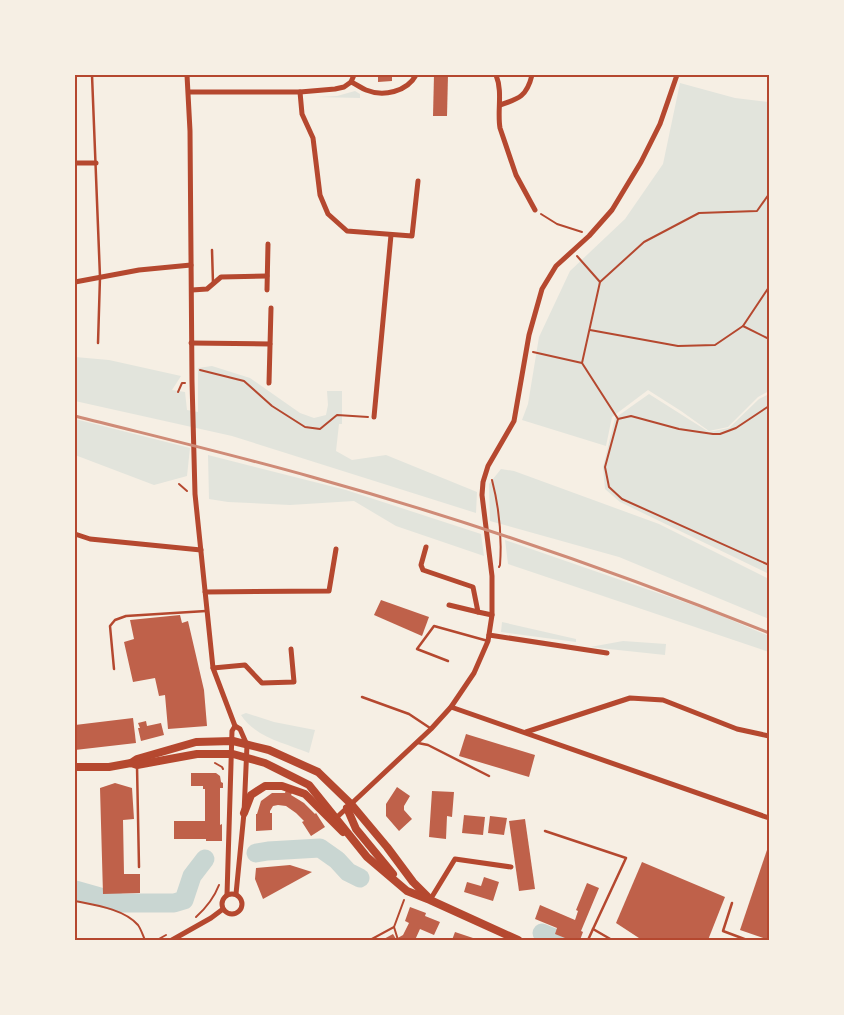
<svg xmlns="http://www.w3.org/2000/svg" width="844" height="1015" viewBox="0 0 844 1015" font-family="Mulish,sans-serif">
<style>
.green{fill:#e2e4dc}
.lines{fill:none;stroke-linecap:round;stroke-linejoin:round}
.river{stroke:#c9d6d2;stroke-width:19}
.building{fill:#bf614a}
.path{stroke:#b5482f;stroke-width:2}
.service{stroke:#b5482f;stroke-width:2.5}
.minor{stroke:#b5482f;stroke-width:5}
.primary{stroke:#b5482f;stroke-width:8}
.rail{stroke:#cf8b77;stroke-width:3}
.neatline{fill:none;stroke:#b5482f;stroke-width:2}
</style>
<rect width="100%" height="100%" fill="#f6efe4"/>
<!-- green -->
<g class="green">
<polygon points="680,83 735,98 769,102 769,391 758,397 728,427 709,431 681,411 648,390 612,417 606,446 522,420 528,404 539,337 570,271 625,219 663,164"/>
<polygon points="355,91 360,94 360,98 316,97 337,96"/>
<polygon points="75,357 109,360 181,376 172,390 185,392 187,410 198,412 198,368 212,366 250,378 300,413 314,418 326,415 328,405 327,391 342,391 342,424 339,424 336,451 352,460 386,455 477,492 476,513 232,436 75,401"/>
<polygon points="649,394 709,432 729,428 759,399 769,394 769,574 620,502 605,489 603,467 615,418"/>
<polygon points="75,419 190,448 187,476 154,485 75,455"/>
<polygon points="208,455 346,490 481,534 484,556 396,526 354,501 290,505 228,502 209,499"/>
<polygon points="501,469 514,471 659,524 769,579 769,619 619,557 490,521 489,484"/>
<polygon points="505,540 710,611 769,636 769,652 508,564"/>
<polygon points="502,622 576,639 576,642 501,632"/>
<polygon points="623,641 666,644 665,655 590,647"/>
<path d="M246,713L274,722L315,730L309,753C285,743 256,738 241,715Z"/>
</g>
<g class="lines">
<!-- river -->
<g class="river">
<polyline points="256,853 268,851 320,848 337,860 348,872 360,878"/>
<polyline points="75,890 121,903 174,903 184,900 192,876 205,859"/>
<polyline points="542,933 559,940"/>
</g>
</g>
<!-- building -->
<g class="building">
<polygon points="378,75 392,75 392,81 378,82"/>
<polygon points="434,75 448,75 447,116 433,116"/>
<polygon points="381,600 429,617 422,636 374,615"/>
<polygon points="180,615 182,623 188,621 204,690 207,726 168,729 165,695 159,696 155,678 133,682 124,642 134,639 130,620"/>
<polygon points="133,718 136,743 75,750 75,725"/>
<polygon points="146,721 147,726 161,723 164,735 141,741 138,728 140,728 138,723"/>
<polygon points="466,734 535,755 529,777 459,756"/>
<polygon points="191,773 216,773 220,776 221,782 223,783 223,788 220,788 220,825 222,824 222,841 206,841 206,839 174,839 174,821 205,821 205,789 203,789 203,786 191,786"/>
<polygon points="115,783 132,788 134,819 123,820 124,874 140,874 140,893 103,894 100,788"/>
<polygon points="397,787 410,796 404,806 404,810 412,819 399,831 386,816 386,804"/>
<polygon points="286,790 292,793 291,795 304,803 315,814 316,813 325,827 311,836 302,822 304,821 296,813 286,806 278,805 273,806 270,811 270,813 272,813 272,830 256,831 256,814 257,814 261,801 272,793 285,793"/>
<polygon points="432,791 454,792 452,817 447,816 446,839 429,837"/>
<polygon points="464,815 485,817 483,835 462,833"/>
<polygon points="490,816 507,818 504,835 488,833"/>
<polygon points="525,819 535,889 519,891 509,821"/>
<polygon points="769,844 769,940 740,930"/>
<polygon points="642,862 725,897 708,940 642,940 616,923"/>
<polygon points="290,865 312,872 263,899 255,879 256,868"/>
<polygon points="484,877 499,882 493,901 464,892 467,882 481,886"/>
<polygon points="587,883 599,888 581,931 583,932 580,940 570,940 555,934 557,928 535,919 540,905 575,920 578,911 576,910"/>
<polygon points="410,907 426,913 425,916 440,922 434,935 420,929 415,940 382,940 393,934 396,939 403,935 409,923 405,921"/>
<polygon points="455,932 473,938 472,940 452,940"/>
</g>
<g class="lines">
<!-- path -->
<g class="path">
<polyline points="541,214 557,224 582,232"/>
<polyline points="577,256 600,282"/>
<polyline points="743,326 769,339"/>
<polyline points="590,330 678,346 715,345 743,326 769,287"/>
<polyline points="533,352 582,363"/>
<polyline points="200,370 244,381 272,406 305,427 320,429 337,415 368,417"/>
<polyline points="178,392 182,383 185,383"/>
<polyline points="769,406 736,428 720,434 713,434 679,429 631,416 618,419 605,467 609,487 622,499 769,565"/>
<polyline points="618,419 582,363 600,282 644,242 699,213 757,211 769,194"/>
<path d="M492,480C499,507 502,537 500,565L499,567"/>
<polyline points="179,484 187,491"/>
<polyline points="215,763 222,767 223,769"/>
<path d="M75,901C95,905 124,909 138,925C141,929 143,936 145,940"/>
<path d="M196,917C206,908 214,898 219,885"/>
<polyline points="157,940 166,935"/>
<polyline points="370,940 394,927"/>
<polyline points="398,940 394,927 404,900"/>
</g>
<!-- service -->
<g class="service">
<polyline points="92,75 100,277 98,343"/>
<polyline points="212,250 213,283"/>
<polyline points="448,661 417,649 434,626 488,641"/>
<polyline points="114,669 110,626 115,620 126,616 206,611"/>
<polyline points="362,697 409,714 430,728"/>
<polyline points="418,743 428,745 489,776"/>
<polyline points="137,766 139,867"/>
<polyline points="545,831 626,858 593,929"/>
<polyline points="732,903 723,931 747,940"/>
<polyline points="588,940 593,929 612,940"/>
</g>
<!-- minor -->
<g class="minor">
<polyline points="187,75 190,131 192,381 195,494 213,668 235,726 240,729 247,745 244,813 236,894"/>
<path d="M496,75C503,92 497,111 500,128L516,175L535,210"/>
<path d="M351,82C356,84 361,88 366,90C383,97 407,92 416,75"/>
<polyline points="189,92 300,92 335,89 344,87 351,82 354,75"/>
<polyline points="300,92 302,114 313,138 320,195 328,214 347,231 412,236 418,181"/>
<path d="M500,105C519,99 527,96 532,75"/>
<polyline points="75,163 96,163"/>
<polyline points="75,282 139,270 191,265"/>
<polyline points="192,290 207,289 221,277 267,276"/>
<polyline points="267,290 268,244"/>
<polyline points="191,343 270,344"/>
<polyline points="269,383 271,308"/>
<polyline points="374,417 391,235"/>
<polyline points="75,534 90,539 201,550"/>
<polyline points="426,547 421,565 423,570 473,587 478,612 492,615"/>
<polyline points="205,592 329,591 336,549"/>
<polyline points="449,605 478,612"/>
<polyline points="489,635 607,653"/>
<polyline points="213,668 245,665 262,683 294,682 291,649"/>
<polyline points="451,707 769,818"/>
<polyline points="526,732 630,698 663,700 737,729 769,736"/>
<polyline points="334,820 431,729 451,707 474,673 488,641 492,615 492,576 482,495 483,482 488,466 514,421 529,335 542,289 556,266 589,236 612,210 641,162 660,124 677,75"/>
<circle cx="232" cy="904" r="10"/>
<polyline points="227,895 232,731 235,726"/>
<polyline points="430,900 455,859 511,867"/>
<polyline points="172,940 211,918 223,909"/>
</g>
<!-- primary -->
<g class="primary">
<polyline points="131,763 137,759 196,742 233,741 269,750 318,772 351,804 387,847 413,882 429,898"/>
<polyline points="75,767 109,767 131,763 137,765 197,754 233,754 265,763 309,785 367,857 407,891 430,900 518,940"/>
<polyline points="347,808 356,829 393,874"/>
<polyline points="244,813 251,795 265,786 282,786 305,794 343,832"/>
</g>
<!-- rail -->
<path class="rail" d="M75,416C154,436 234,455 312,477C467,520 620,573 769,633"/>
</g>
<!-- border -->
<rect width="844" height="1015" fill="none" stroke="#f6efe4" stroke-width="152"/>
<rect x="76" y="76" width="692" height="863" class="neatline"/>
</svg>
